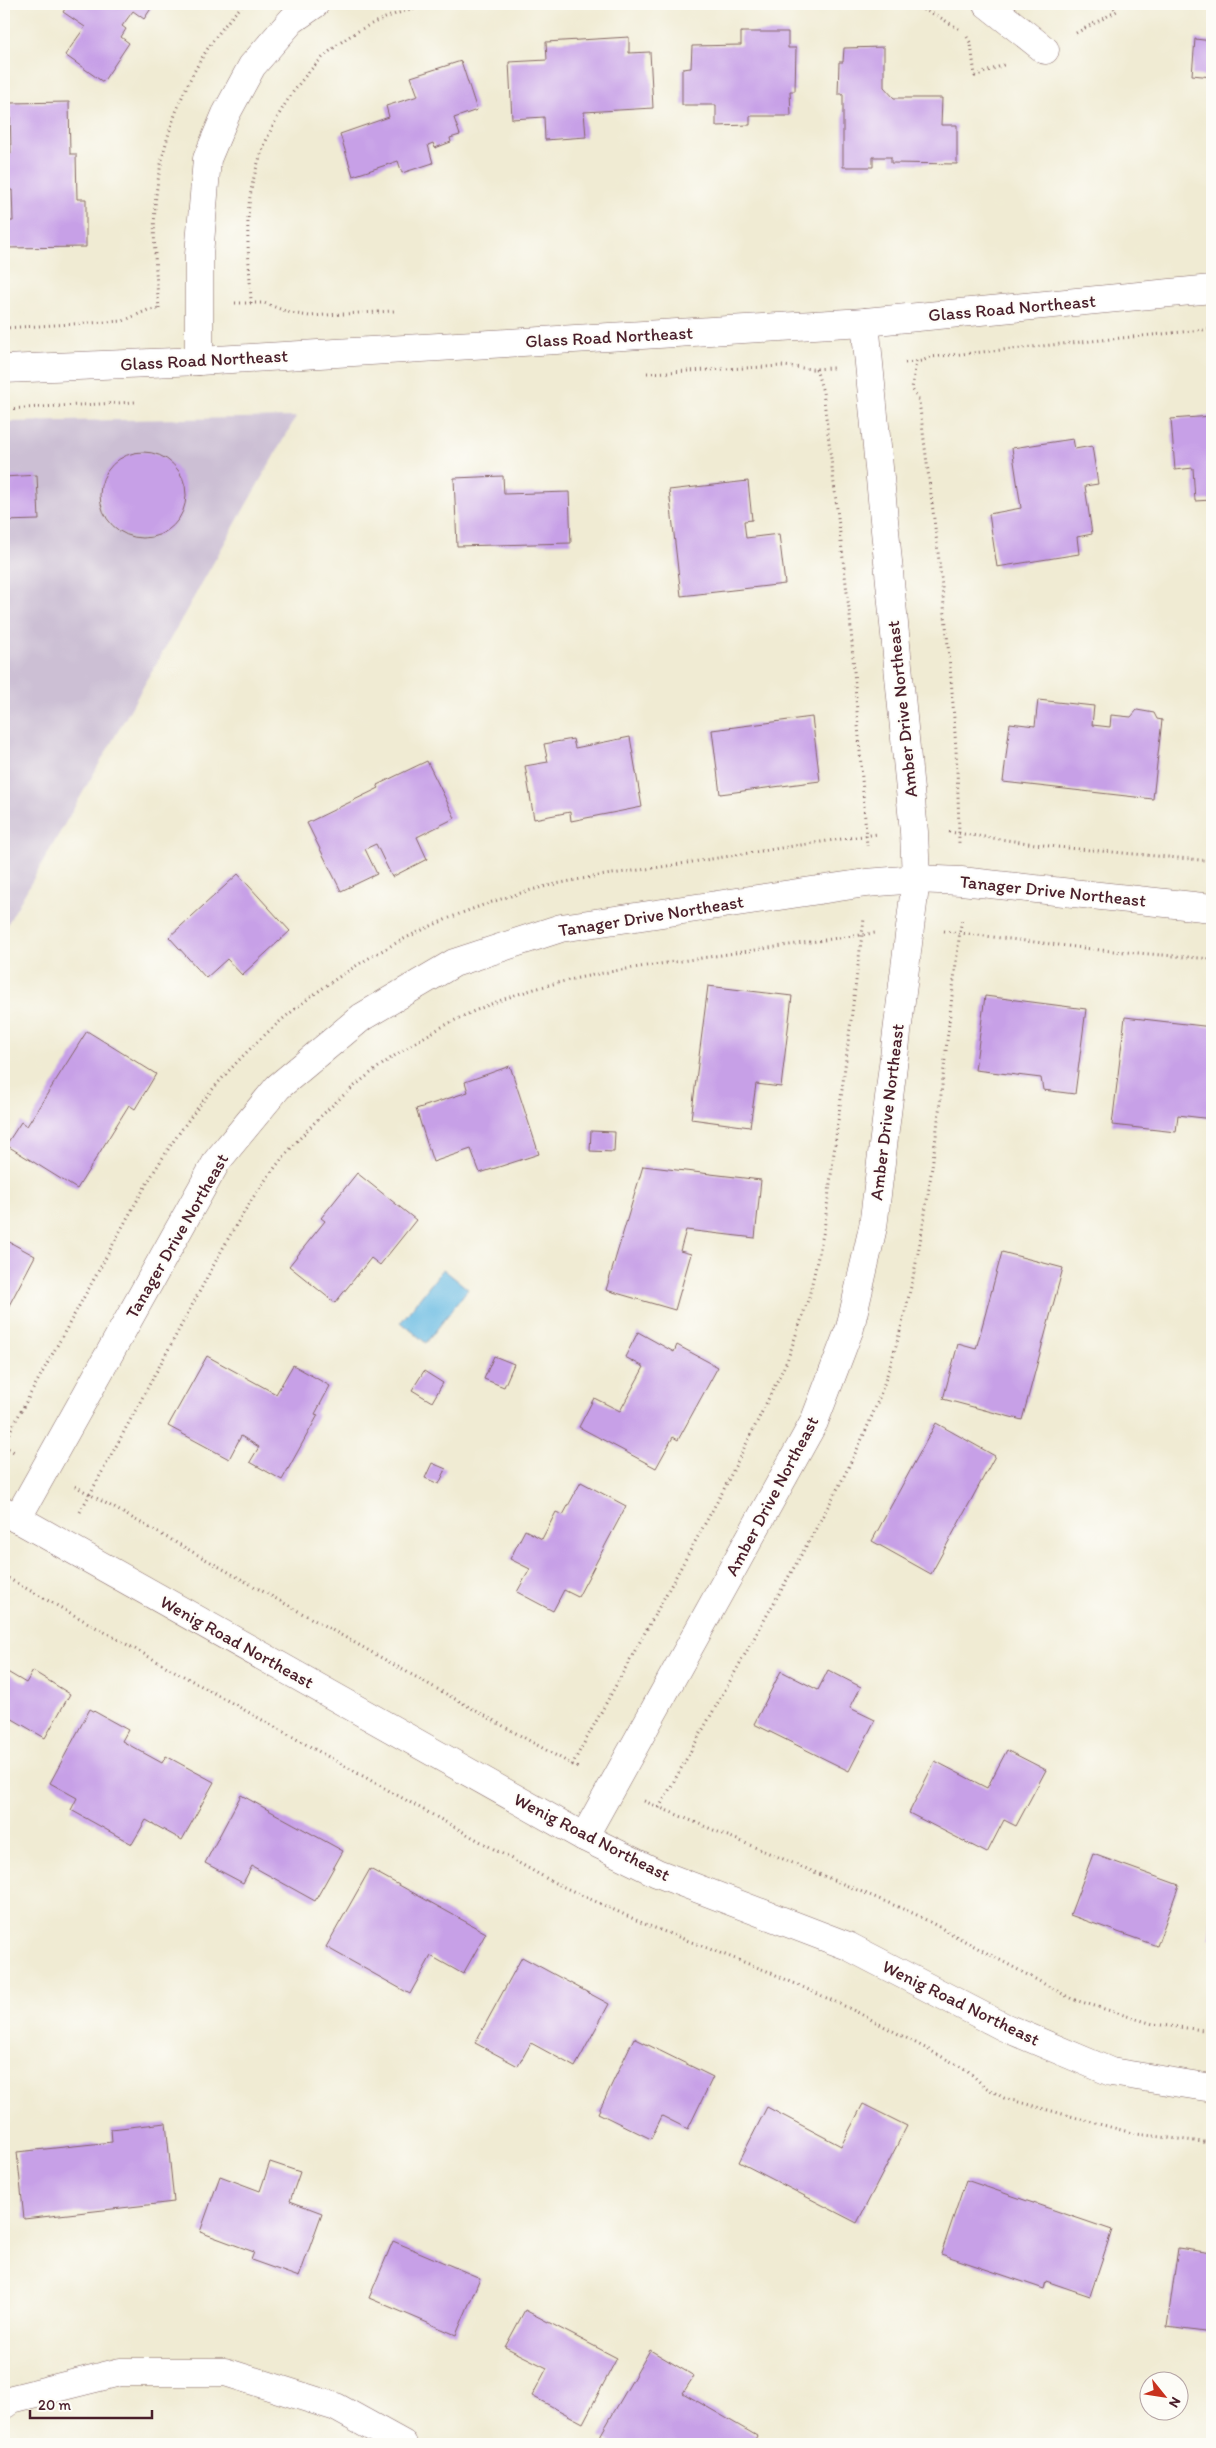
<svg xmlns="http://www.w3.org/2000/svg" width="1216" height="2448" viewBox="0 0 1216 2448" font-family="Itim,sans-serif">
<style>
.industrial{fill:#ccbfd4}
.water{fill:#66bae2;stroke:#586c86}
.building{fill:#c7a0e7}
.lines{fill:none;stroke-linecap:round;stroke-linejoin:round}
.minor-casing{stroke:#846666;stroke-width:29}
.path{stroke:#846666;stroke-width:3;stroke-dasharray:1 4;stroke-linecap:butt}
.minor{stroke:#fff;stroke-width:28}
.labels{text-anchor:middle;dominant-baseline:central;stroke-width:4;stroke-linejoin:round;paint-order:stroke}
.street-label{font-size:18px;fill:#4a1f2b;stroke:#fdfcf7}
</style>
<rect width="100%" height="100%" fill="#fdfcf7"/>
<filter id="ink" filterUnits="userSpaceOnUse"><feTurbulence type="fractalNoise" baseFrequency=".02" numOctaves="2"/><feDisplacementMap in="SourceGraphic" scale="10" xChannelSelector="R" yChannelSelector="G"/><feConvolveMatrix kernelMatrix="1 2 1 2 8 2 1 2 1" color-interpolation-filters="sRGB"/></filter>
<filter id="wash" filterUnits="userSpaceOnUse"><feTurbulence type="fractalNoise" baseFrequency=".0096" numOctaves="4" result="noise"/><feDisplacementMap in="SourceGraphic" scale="20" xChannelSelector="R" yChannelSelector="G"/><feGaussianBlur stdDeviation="1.12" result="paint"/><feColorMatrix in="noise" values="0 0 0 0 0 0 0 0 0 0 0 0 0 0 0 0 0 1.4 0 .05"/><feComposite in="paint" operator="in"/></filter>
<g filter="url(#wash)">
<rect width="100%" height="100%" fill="#f0ebd3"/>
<!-- industrial -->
<polygon class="industrial" points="296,417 126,717 4,930 4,422"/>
<!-- water -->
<polygon class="water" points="443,1269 468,1289 426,1343 401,1322"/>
<g id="blocks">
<!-- building -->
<g class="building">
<polygon points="68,4 154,4 144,19 133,11 122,26 126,29 121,37 129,43 103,82 65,55 85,27 63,12"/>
<polygon points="741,32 788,32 788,48 796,48 795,91 790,91 791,116 750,116 750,125 716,126 716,105 682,105 682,69 691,68 692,46 741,45"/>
<polygon points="629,37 629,53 650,52 653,108 584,112 586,137 545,140 544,117 512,119 509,62 547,60 546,42"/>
<polygon points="1195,39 1212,41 1212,77 1192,75"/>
<polygon points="884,47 884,87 894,98 942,98 941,125 957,125 957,164 891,163 891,157 873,157 873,167 843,167 843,94 838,94 839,62 843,62 844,48"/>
<polygon points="461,61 477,110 454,118 460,135 450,138 451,142 435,148 433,143 428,145 433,163 402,173 398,161 353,176 340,134 389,117 386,106 418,96 411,77"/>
<polygon points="69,102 70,154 76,154 77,199 86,199 86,247 5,248 5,221 13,221 12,190 4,190 4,154 11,154 10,103"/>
<polygon points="1212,416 1212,500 1195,501 1193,468 1175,470 1171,419"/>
<polygon points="1073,439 1075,449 1092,446 1098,484 1085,486 1092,534 1077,537 1079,554 997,567 989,514 1021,508 1012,448"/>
<circle cx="143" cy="495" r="43"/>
<polygon points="37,475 39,520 4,521 4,477"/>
<polygon points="503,476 504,494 569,492 571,543 457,546 454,478"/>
<polygon points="748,481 752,520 744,521 746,538 779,534 785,584 681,596 669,490"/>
<polygon points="1038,700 1094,706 1092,725 1110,727 1111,715 1131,717 1137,710 1154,713 1157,719 1162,720 1153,799 1003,782 1010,723 1035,726"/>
<polygon points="812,717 820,781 720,794 712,730"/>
<polygon points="630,737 642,807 571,821 570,812 534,819 525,766 548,762 544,744 573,739 575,748"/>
<polygon points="427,761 455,818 417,837 427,859 392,877 376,844 365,849 377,874 341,891 307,823 379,788 377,785"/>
<polygon points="238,874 290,931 242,975 227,959 206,978 169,937"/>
<polygon points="708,986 792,996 781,1087 756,1084 750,1127 691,1119"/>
<polygon points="985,996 1086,1009 1075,1094 1043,1090 1041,1078 975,1070"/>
<polygon points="1125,1017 1212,1027 1212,1119 1178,1115 1176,1132 1112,1125"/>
<polygon points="87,1031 156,1074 135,1109 129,1105 77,1189 6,1145 21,1122 27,1126"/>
<polygon points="510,1066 539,1154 480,1173 471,1149 433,1162 416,1109 468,1092 465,1082"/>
<polygon points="591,1131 615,1132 614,1152 590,1151"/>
<polygon points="643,1166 761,1180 755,1238 686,1230 680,1251 691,1254 675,1310 606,1290"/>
<polygon points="357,1173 416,1220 380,1265 371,1258 335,1303 289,1266 325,1221 321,1218"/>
<polygon points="4,1239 35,1256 4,1315"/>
<polygon points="1002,1252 1063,1268 1022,1420 943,1399 958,1344 976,1349"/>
<polygon points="638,1332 674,1352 677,1345 718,1367 678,1440 673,1437 656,1468 579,1427 594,1398 620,1411 644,1367 625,1357"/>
<polygon points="207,1356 276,1394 293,1365 330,1386 315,1414 318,1415 282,1480 250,1462 259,1447 241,1436 229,1459 168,1426"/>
<polygon points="494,1356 514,1364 504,1387 484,1379"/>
<polygon points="424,1371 443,1383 432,1402 412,1390"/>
<polygon points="936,1423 995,1456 931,1574 872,1541"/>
<polygon points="432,1463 446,1469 439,1484 425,1478"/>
<polygon points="581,1482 626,1506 578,1597 564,1590 553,1611 517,1592 530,1569 510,1559 525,1530 542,1539 556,1512 563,1515"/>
<polygon points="4,1670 26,1683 33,1671 70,1694 45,1738 9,1717 4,1725"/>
<polygon points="828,1670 861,1687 850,1708 875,1720 849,1771 754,1724 781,1671 818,1690"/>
<polygon points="90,1709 128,1730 122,1741 162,1763 166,1756 214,1782 182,1840 146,1820 132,1844 71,1810 77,1798 50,1783"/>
<polygon points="1007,1750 1046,1770 1016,1826 1004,1820 987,1853 909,1813 935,1761 987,1788"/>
<polygon points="241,1795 343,1851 315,1901 252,1866 243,1883 205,1863"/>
<polygon points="1093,1854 1179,1885 1157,1946 1070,1915"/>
<polygon points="370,1869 486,1933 463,1974 431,1956 410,1994 326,1947"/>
<polygon points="1211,1916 1212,1917 1212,1938 1209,1938"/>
<polygon points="522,1957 609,2004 575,2067 531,2043 518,2066 475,2043"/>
<polygon points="634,2038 713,2077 688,2129 662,2116 651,2139 598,2113"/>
<polygon points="863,2104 907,2126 857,2223 739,2162 767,2107 841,2146"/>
<polygon points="166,2123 174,2202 24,2219 17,2152 112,2142 111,2129"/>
<polygon points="270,2162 300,2172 290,2201 322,2213 299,2277 251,2260 254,2252 200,2232 220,2176 260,2191"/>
<polygon points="966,2180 1112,2230 1090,2296 1046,2281 1044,2289 941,2254"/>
<polygon points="393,2241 480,2278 456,2335 369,2298"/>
<polygon points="1178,2248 1212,2253 1212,2333 1167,2327"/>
<polygon points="525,2310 617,2358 583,2423 532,2396 547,2368 505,2347"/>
<polygon points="650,2350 694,2376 683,2393 757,2436 752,2444 615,2444 600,2436"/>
</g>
</g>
</g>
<g filter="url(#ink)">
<use href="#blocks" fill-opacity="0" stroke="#846666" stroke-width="1"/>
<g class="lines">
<!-- minor casing -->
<g class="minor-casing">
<g id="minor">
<polyline points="987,4 1045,50"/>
<polyline points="199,361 199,255 207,159 226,114 252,66 292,20 315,4"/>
<polyline points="4,369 199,361 865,322 1212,289"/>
<polyline points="4,1511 584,1837 657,1873 848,1946 1004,2027 1111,2072 1212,2088"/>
<polyline points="17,1519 217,1161 278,1087 362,1017 454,963 561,928 866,883 916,879 961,881 1212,908"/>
<polyline points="584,1837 814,1422 850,1328 873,1227 916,879 914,832 865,322"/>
<polyline points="4,2405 12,2399 120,2372 225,2372 336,2407 403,2444"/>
</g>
</g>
<!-- path -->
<g class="path">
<polyline points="909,4 936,15 959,29"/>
<polyline points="1076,33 1117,11 1110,4"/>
<polyline points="967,37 971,44 975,76 1006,64"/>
<polyline points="235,303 264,303 291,313 309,316 394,311"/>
<path d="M251,303C250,268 245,231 250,197C260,132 302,62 360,30C381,18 404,11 427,4"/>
<path d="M159,309C156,272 152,233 156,195C164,126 194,53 244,4"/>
<polyline points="4,328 123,321 148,310 158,309"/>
<path d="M916,361L912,389L919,401C938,549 958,696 959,845"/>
<polyline points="905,363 922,361 931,357 1212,329"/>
<polyline points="816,369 823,392 850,617 867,846"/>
<polyline points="647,373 784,366 812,369 833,368"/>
<polyline points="4,409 136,402"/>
<polyline points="949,832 1057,847 1212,861"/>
<polyline points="944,931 1100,950 1212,959"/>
<path d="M4,1442C37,1382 70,1322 104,1261C131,1211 158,1160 193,1114C274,1006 392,930 521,893C571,878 622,873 674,865C742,854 810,843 878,834"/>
<polyline points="4,1446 14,1452"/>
<polyline points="75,1486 580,1769"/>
<path d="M80,1512C117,1445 153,1378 189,1311C213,1267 235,1222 264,1182C328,1094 425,1022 528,991C583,974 639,967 695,959C755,950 815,941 875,933"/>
<polyline points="4,1576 553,1882 647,1925 767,1971 851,2009 967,2070 985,2087 1004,2098 1136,2134 1212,2143"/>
<polyline points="572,1765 723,1491 787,1361 809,1297 824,1230 864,919"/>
<polyline points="644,1801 915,1914 1072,1999 1153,2024 1212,2031"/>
<path d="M659,1808C702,1731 745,1654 788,1578C822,1518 862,1449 884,1384C935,1234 940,1073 962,917"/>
</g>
<!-- minor -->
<use href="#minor" class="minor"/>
</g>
</g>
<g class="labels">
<!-- street labels -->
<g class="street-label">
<text transform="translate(1012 308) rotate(-5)">Glass Road Northeast</text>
<text transform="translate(609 337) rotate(-3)">Glass Road Northeast</text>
<text transform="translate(204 360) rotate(-3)">Glass Road Northeast</text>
<text transform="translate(902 709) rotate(-96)">Amber Drive Northeast</text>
<text transform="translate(1053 891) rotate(6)">Tanager Drive Northeast</text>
<text transform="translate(651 916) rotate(-9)">Tanager Drive Northeast</text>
<text transform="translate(887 1112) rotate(-83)">Amber Drive Northeast</text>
<text transform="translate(177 1236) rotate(-60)">Tanager Drive Northeast</text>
<text transform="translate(772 1496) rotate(-62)">Amber Drive Northeast</text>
<text transform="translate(237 1642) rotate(29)">Wenig Road Northeast</text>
<text transform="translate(592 1837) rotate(27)">Wenig Road Northeast</text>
<text transform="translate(961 2003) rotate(26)">Wenig Road Northeast</text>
</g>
</g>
<!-- margin -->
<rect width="1216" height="2448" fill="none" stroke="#fdfcf7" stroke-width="20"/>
<!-- north arrow -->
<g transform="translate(1164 2396) rotate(120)"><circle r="24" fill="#fdfcf7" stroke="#b5a4a5"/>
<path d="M0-4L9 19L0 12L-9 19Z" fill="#c8321e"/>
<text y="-8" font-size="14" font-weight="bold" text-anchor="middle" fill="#4a1f2b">N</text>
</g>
<!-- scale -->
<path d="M30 2410v8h122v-8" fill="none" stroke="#4a1f2b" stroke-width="2.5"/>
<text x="38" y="2410" font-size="15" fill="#4a1f2b" stroke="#fdfcf7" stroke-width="4" paint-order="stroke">20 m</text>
</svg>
